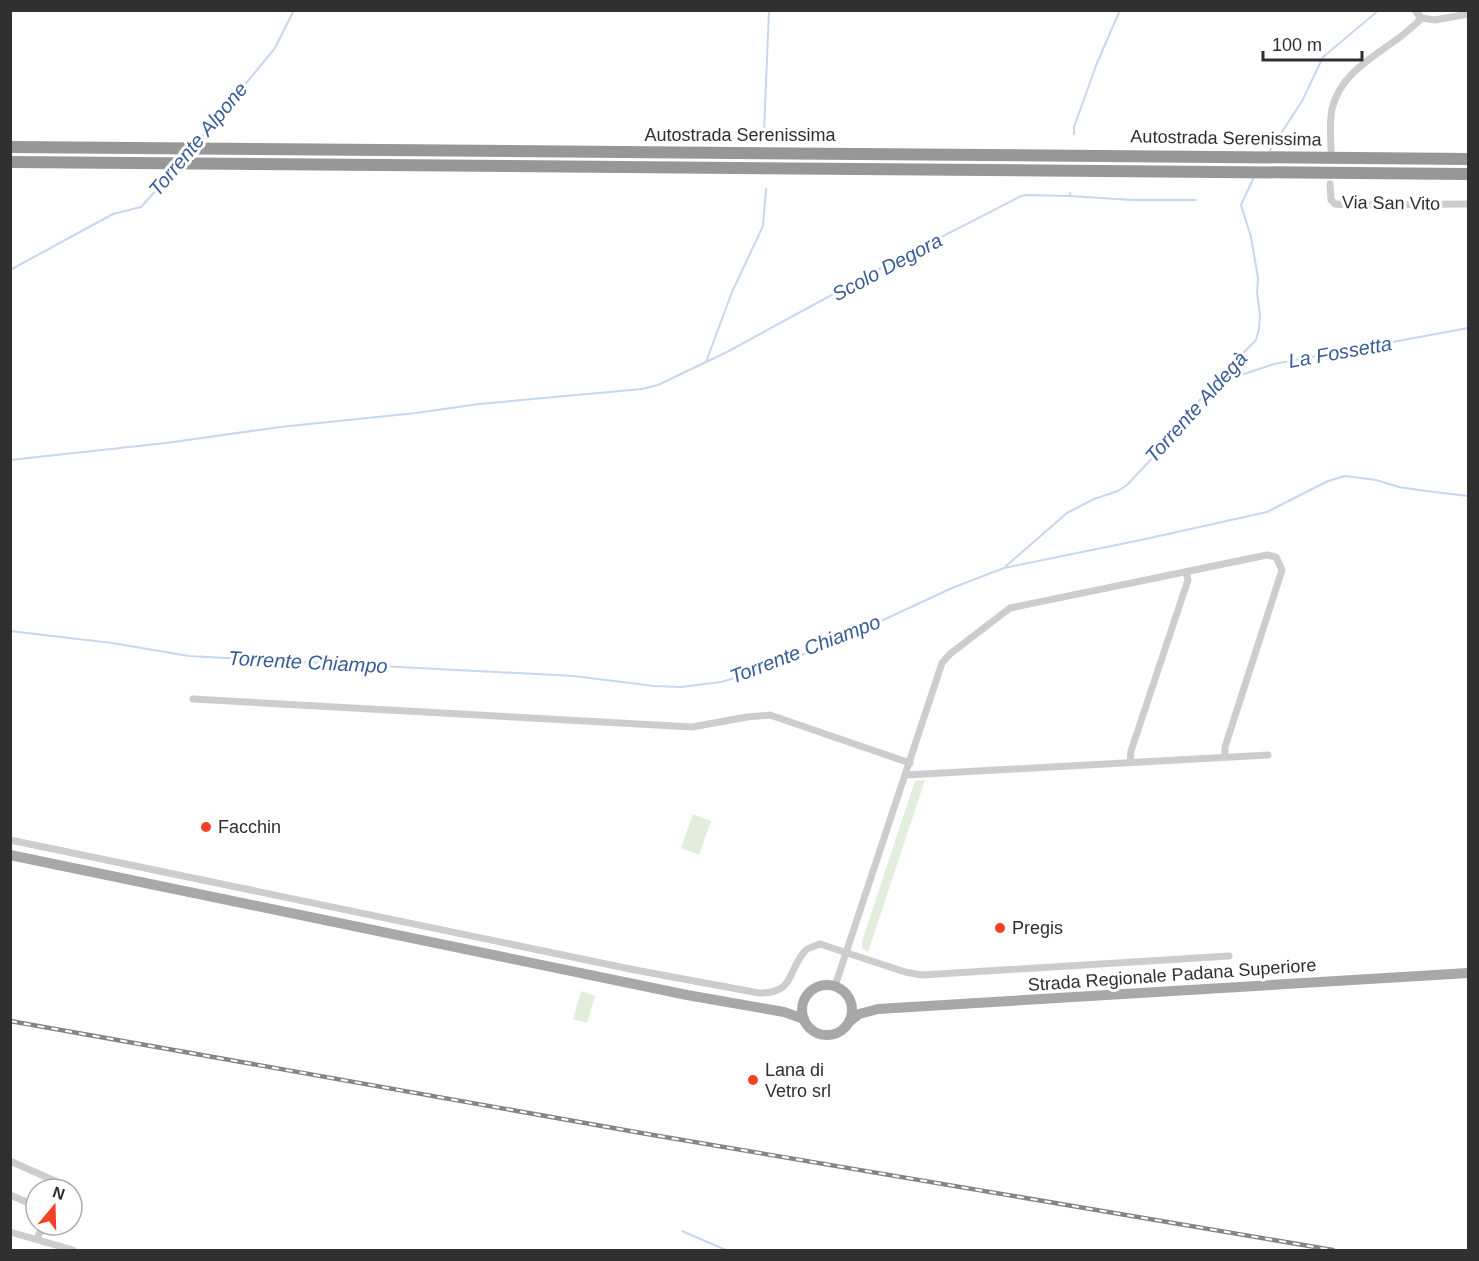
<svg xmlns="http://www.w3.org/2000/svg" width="1479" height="1261" viewBox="0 0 1479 1261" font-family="Helvetica,sans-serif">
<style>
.green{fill:#e2eedc}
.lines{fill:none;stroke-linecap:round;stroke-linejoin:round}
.stream{stroke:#c7d7ef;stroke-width:2}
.street{stroke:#cdcdcd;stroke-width:7}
.primary{stroke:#a8a8a8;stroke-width:10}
.highway{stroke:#979797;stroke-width:12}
.rail-casing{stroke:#858585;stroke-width:4.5}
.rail{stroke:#fff;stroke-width:2;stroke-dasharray:7;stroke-linecap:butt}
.poi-dot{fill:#f24226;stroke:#fff;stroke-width:2}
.labels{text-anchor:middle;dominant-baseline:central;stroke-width:6;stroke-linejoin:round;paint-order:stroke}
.street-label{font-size:18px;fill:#303030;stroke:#fff}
.poi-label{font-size:18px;fill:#303030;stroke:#fff;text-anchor:start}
.water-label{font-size:20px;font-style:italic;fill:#375e98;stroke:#fff}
</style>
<rect width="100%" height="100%" fill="#fff"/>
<!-- green -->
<g class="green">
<polygon points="925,780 868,952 862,948 862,941 915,781"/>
<polygon points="693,814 711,821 699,855 681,848"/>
<polygon points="581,991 595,996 587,1023 573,1019"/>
</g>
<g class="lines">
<!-- stream -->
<g class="stream">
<polyline points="764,131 769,10"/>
<polyline points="1074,134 1074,127 1097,63 1120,10"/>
<polyline points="197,143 275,48 294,10"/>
<polyline points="1269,152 1302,101 1323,57 1379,10"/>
<polyline points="1070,196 1132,200 1196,200"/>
<polyline points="10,270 113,214 141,207 176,168"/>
<polyline points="706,362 732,292 763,226 766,189"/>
<polyline points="1217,383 1274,364 1468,328"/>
<polyline points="10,460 166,443 280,427 416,413 479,404 642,389 658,385 727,352 883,267 1019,197 1025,195 1070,196 1070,193"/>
<polyline points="1006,566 1067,513 1094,499 1118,491 1127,485 1155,455 1211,386 1256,340 1259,329 1260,314 1257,293 1258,278 1251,237 1241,205 1254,177"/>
<polyline points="10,631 112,643 189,656 574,676 654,686 681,687 721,682 762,670 838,641 952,588 1004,568 1141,540 1267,512 1328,481 1345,476 1376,480 1399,487 1426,491 1468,496"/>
<polyline points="682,1231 726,1250"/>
</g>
<!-- street -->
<g class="street">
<polyline points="1419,15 1421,18 1435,20 1468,14"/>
<path d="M1331,151C1331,138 1329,123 1332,109C1340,75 1370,59 1396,40C1405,34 1413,26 1421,19L1415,10"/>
<polyline points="1330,184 1331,200 1335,204 1348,205 1468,204"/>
<polyline points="193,699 692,727 747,717 770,715 910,763"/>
<polyline points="1130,762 1131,751 1188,580 1186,572"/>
<polyline points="906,775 1268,755"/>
<path d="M10,840L635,970L759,993C796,994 787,969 806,950C809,947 816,946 820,944L905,972L922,975L1229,956"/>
<polyline points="835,986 942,663 950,654 1010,608 1267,555 1276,557 1282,570 1225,747 1225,757"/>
<polyline points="10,1161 64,1185 61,1189"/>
<polyline points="10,1195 36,1206"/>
<polyline points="10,1232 73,1250"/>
<polyline points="37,1239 43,1225"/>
</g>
<!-- primary -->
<g class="primary">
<polyline points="10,855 687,995 784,1012 804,1019"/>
<circle cx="827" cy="1010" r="25"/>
<polyline points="850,1021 859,1014 878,1009 1468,973"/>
</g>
<!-- highway -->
<g class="highway">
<polyline points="10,147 1468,159"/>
<polyline points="10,162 1468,174"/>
</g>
<!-- rail casing -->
<g class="rail-casing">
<polyline id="rail" points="10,1021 647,1134 1333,1250"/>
</g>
<!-- rail -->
<use href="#rail" class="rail"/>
</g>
<!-- markers -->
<g class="poi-dot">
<circle cx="206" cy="827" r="6"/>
<circle cx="1000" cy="928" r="6"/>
<circle cx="753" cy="1080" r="6"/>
</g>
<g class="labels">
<!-- street labels -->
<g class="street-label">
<text x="740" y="135">Autostrada Serenissima</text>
<text transform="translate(1226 138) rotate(1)">Autostrada Serenissima</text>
<text transform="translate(1391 203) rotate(1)">Via San Vito</text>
<text transform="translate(1172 975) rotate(-4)">Strada Regionale Padana Superiore</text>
</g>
<!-- poi labels -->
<g class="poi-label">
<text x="218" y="827">Facchin</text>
<text x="1012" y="928">Pregis</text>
<text x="765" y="1070">Lana di<tspan x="765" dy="21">Vetro srl</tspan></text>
</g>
<!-- water labels -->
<g class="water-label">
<text transform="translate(198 139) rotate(-50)">Torrente Alpone</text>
<text transform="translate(887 267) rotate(-28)">Scolo Degora</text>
<text transform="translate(1340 352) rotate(-10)">La Fossetta</text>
<text transform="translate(1196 407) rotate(-48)">Torrente Aldegà</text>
<text transform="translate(805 649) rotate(-21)">Torrente Chiampo</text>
<text transform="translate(308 662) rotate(3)">Torrente Chiampo</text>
</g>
</g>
<!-- border -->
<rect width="1479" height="1261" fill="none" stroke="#303030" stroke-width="24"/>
<!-- north arrow -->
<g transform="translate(54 1207) rotate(19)"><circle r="28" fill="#ffffff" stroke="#acacac" stroke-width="1.5"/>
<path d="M0-4.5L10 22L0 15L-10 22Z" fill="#f24226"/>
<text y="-9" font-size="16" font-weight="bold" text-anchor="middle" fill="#303030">N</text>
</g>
<!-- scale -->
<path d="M1263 51v9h99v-9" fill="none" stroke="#303030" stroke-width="3"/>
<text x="1272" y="51" font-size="18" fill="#303030" stroke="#ffffff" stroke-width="4.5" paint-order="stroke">100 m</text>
</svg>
